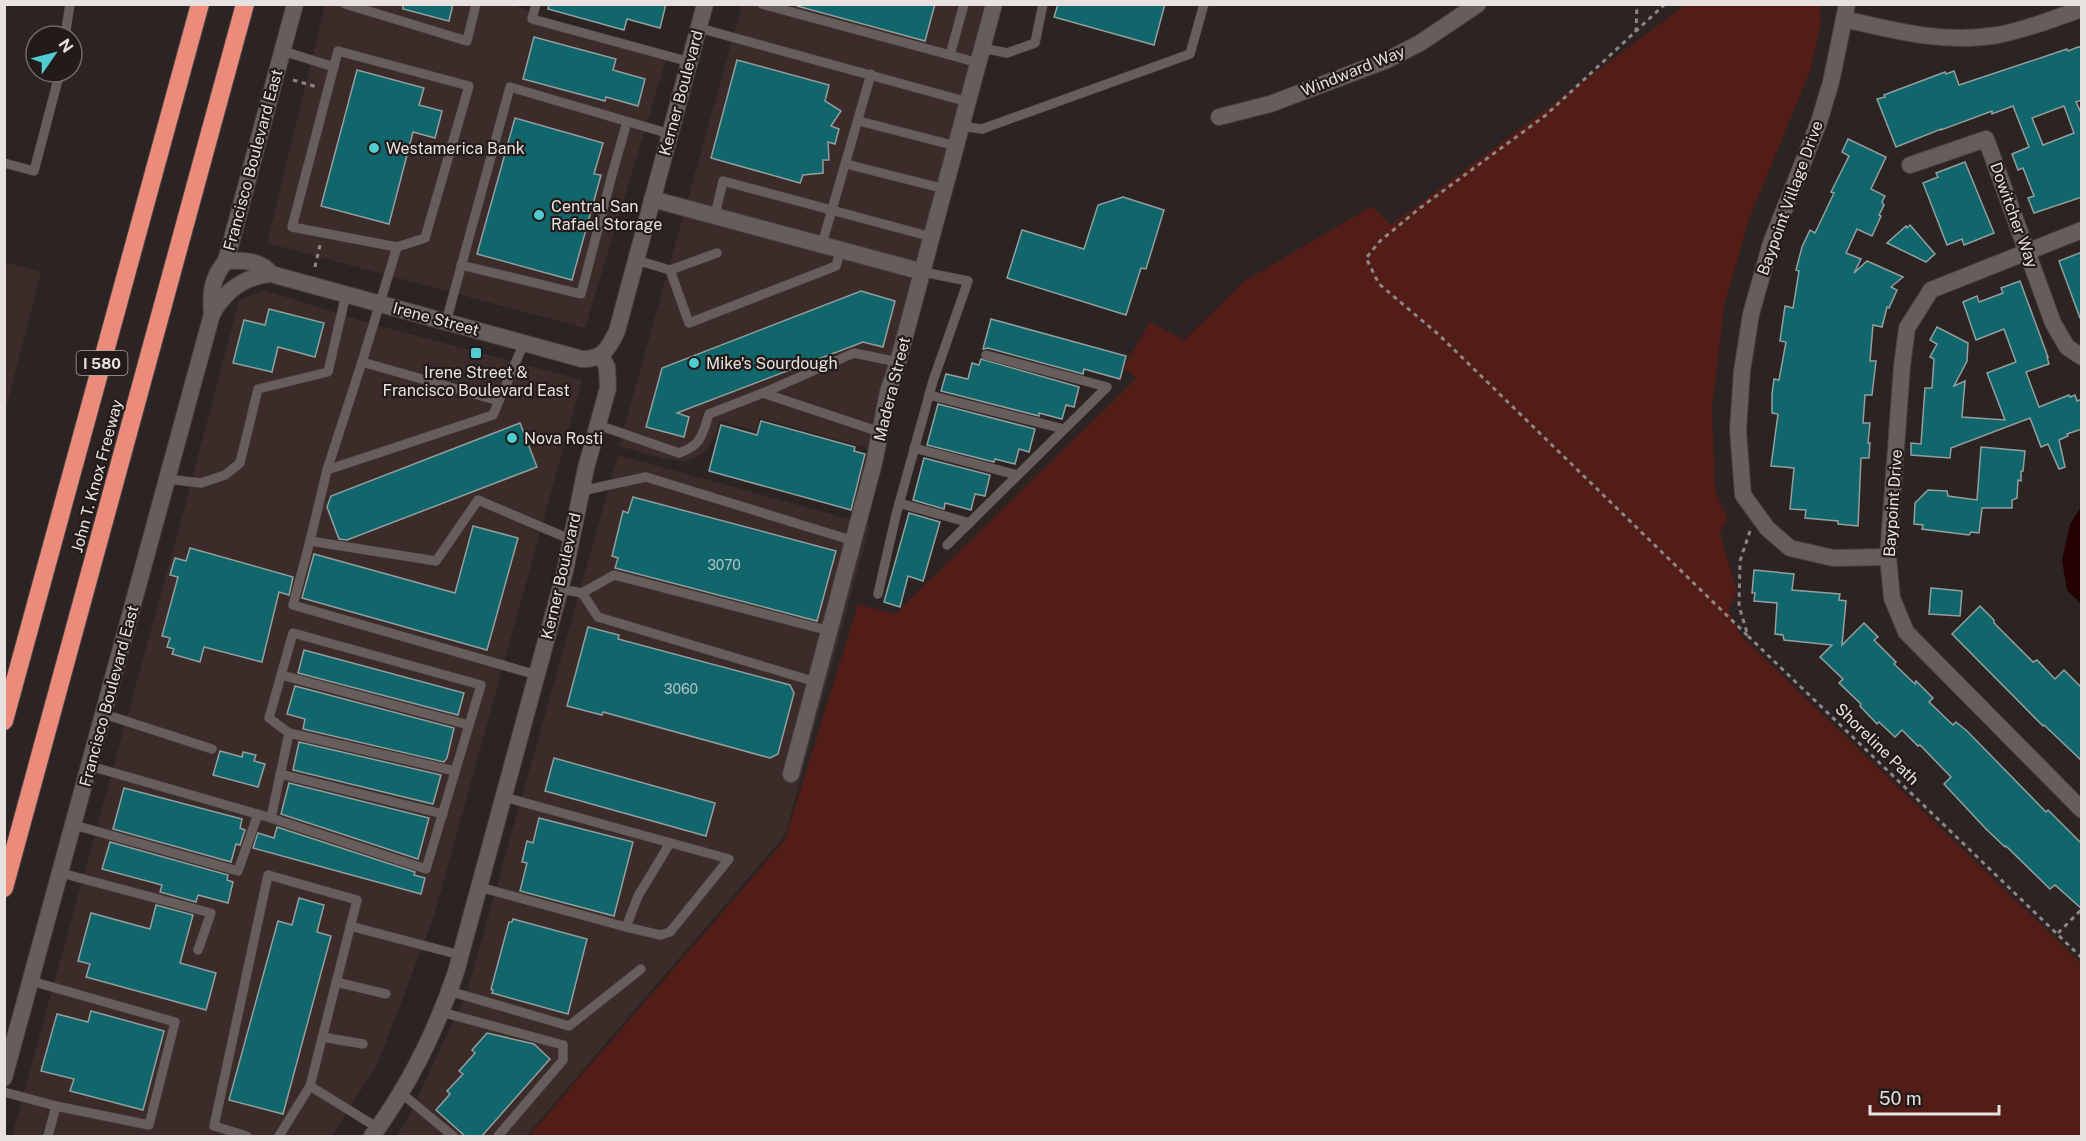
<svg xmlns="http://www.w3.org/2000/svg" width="2086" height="1141" viewBox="0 0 2086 1141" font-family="'Public Sans',sans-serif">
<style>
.built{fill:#3b2c2a}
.green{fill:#521d17}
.water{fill:#240000}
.building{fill:#10666b;stroke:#939e9f;stroke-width:1.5;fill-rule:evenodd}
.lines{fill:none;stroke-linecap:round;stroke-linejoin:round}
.service-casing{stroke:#47403f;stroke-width:10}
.minor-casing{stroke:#47403f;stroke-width:18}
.tertiary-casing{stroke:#47403f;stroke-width:18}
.motorway-casing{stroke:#47403f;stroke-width:20}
.path{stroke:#8d8685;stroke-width:3;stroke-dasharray:4.5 4.5;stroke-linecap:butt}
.service{stroke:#675e5c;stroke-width:9}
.minor{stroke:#675e5c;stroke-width:16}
.tertiary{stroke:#675e5c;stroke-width:16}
.motorway{stroke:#ea8b7c;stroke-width:18}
.poi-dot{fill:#51ccd3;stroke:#221b19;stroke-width:2}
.labels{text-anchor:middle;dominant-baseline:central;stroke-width:4.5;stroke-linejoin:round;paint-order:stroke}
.number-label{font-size:14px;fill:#b1c2c3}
.shield{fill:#221b19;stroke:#aca6a4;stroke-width:1.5}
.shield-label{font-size:15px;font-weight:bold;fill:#e7e1e0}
.street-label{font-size:16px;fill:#e7e1e0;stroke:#221b19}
.poi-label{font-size:16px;fill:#e7e1e0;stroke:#221b19;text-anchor:start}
</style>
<rect width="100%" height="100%" fill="#2c2423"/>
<!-- built -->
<g class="built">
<polygon points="325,5 512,5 666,60 585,328 267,243"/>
<polygon points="742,5 984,5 871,449 760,418 756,431 719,421 715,436 707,449 693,459 684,461 665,459 619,446"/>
<polygon points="5,262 41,272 5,412 4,262"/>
<polygon points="264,290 365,322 582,380 434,916 378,1063 332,1136 12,1136 184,510 239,300"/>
<polygon points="618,455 870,525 785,835 526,1136 396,1136 407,1120 467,992"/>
</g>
<!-- green -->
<polygon class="green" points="1685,5 1820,5 1821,22 1811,69 1749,219 1724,307 1712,409 1715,491 1728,518 1720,533 1737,593 1728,610 1741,636 2081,963 2081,1136 529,1136 785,840 858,604 895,614 1137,378 1123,368 1150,322 1184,340 1243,282 1372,206 1391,225"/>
<!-- water -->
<polygon class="water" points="2081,507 2081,604 2067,590 2062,560 2070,524"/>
<!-- building -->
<g class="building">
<polygon points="403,4 453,4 449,21 403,9"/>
<polygon points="549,4 666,4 660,28 627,19 624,30 548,9"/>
<polygon points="797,4 935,4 925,41 797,6"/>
<polygon points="1058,4 1165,4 1154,45 1054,17"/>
<polygon points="534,37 616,59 613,70 645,79 638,106 606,97 605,101 523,79"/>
<path d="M2078,47H2082V100L2076,102L2082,115V197L2034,213L2028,198L2034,196L2023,168L2018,170L2012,154L2029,147L2013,106L1992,114V111L1941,130V129L1896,147L1877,99L1885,97L1884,95L1945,72L1946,74L1954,71L1959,85L2067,49L2068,51ZM2064,106L2074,133L2043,145L2032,118Z"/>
<polygon points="737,60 829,85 825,101 841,111 831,126 839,129 835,144 828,142 829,160 823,160 823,173 803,175 800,183 711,158"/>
<polygon points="357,70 424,88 419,105 442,111 435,138 413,132 389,224 321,206"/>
<polygon points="515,118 603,143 594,174 601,175 572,280 477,254"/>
<polygon points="1848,139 1886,157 1871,189 1885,196 1882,202 1884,205 1879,215 1881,216 1872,236 1857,229 1846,253 1861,259 1854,273 1867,261 1903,277 1891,287 1897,290 1889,308 1887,307 1882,327 1873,325 1870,361 1876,361 1872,395 1865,395 1863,423 1870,423 1868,443 1870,443 1869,458 1861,458 1858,526 1838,524 1838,521 1805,518 1806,510 1790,509 1794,468 1771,466 1778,414 1772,413 1772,394 1774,379 1779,380 1786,342 1780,341 1785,306 1793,308 1799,271 1796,270 1802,247 1810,230 1815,233 1834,193 1831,192 1849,156 1842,152"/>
<polygon points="1965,162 1994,233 1964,245 1962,239 1947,245 1923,183 1938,177 1936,173"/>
<polygon points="1123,197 1164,210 1146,269 1141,268 1126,315 1007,278 1022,230 1084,249 1098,205"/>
<polygon points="1910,225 1935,254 1926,262 1887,243 1906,226 1907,228"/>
<polygon points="2082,252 2082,318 2080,318 2059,261"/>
<polygon points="2020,281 2048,357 2047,357 2049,364 2026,372 2039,407 2069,395 2070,397 2075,395 2077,401 2082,399 2082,429 2067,434 2068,436 2059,440 2065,467 2059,469 2048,444 2041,447 2030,418 1951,448 1950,458 1911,455 1911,443 1921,444 1925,388 1932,388 1934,359 1930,357 1937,344 1930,340 1937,327 1968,343 1967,361 1954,386 1965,381 1962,417 2005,420 1987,373 2016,362 2004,329 1976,340 1963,302 1977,296 1979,302 2003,293 2001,288"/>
<polygon points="861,291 895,301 883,347 863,342 677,413 689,417 684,437 646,427 662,368"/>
<polygon points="269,309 324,323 315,357 278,347 272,372 233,363 244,320 265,325"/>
<polygon points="991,319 1126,356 1120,379 1084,369 1083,374 988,348 983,349"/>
<polygon points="981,359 1079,387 1074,407 1066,405 1062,419 1039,413 1039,416 941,391 946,374 968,379 972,363 979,365"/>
<polygon points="938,404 1035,429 1029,452 1019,449 1015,464 995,459 994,462 927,445"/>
<polygon points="761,421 855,447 854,451 865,454 851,510 709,471 721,425 757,435"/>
<polygon points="520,423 537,467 347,540 339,539 327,507 331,496"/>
<polygon points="1981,447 2025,451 2023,471 2021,471 2021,481 2018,480 2017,498 2012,500 2012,508 1982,508 1979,533 1971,532 1969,535 1922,529 1923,525 1914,524 1915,503 1928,490 1947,491 1948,496 1977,500"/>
<polygon points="924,458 990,475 985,496 975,494 971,510 945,503 944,509 913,500"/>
<polygon points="633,497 836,551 817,621 615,568 618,558 612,556 623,511 628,513"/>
<polygon points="909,513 940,522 923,581 908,576 900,607 884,602"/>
<polygon points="473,526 518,538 487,650 302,598 314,554 455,593"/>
<polygon points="190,548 293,577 289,595 279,592 262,662 204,647 200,662 172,654 174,649 167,647 170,638 162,636 178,577 170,575 175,558 186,561"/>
<polygon points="1754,570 1794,574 1792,590 1840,594 1839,600 1846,601 1842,645 1864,623 1878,637 1874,640 1896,662 1894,664 1915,684 1916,681 1933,698 1929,702 1953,725 1956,722 1967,731 2046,812 2048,810 2082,844 2082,909 2055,885 2050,889 2006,846 2005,847 1986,829 1944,784 1951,777 1920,745 1918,746 1902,730 1895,737 1879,722 1877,724 1860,706 1861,704 1839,683 1843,679 1820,657 1832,645 1784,640 1783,635 1775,634 1777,603 1754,601 1755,593 1752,593"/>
<polygon points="1931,588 1962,591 1960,616 1929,614"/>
<polygon points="1980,606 1994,620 1994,623 2033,662 2037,660 2055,679 2064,670 2082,688 2082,761 2044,725 2043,726 1952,634"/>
<polygon points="588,627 619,635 618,639 790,685 794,693 778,754 770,758 603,712 602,715 567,706"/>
<polygon points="304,650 464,693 458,715 298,673"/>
<polygon points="295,686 454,728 447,758 444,762 303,729 305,719 287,714"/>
<polygon points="299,742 441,775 433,804 293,770"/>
<polygon points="220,751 242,757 243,752 256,755 254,761 265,764 258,787 213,775"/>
<polygon points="554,758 715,803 706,836 545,791"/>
<polygon points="289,783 429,818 418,859 281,814"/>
<polygon points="124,788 242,819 240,828 245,830 240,845 236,844 231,862 113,829"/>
<polygon points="539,818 633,842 614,916 520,891 527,863 522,862 527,841 533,843"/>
<polygon points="277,827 415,872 414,875 425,878 421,894 253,848 258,833 274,838"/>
<polygon points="110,842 228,875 227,880 233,882 228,903 198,895 196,902 160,892 162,885 102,869"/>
<polygon points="299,898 324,905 317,932 331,936 283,1114 229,1100 278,921 292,925"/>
<polygon points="156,905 193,915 180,963 216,973 206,1010 86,977 90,964 78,961 91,913 150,929"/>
<polygon points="513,919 587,939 568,1014 492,993 493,990 491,989 509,922 512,922"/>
<polygon points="91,1011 164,1031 143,1110 70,1091 74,1079 41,1071 57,1014 88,1022"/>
<polygon points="487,1033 534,1044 550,1059 481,1137 466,1137 436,1110 450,1094 447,1091 463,1074 459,1071 475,1053 472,1050"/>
</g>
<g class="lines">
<!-- service casing -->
<g class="service-casing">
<g id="service">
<polyline points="345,4 467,41 476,4"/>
<polyline points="536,4 532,19 690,62"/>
<polyline points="762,4 950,55"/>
<polyline points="964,4 950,55 978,63"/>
<polyline points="699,28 968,102"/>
<polyline points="65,36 70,4"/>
<polyline points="982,48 1007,53 1035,43 1043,4"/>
<polyline points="283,51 334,67"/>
<polygon points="338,51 469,86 425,238 397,247 292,227"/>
<polyline points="859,121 956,146"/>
<polyline points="961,126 982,129 1190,54 1204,4"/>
<polyline points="4,163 34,171 60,72"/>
<polyline points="846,164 945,189"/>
<polyline points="715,215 723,181 932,237"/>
<polyline points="822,244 871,74"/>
<polyline points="397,247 362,362 499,401"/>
<polyline points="636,260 670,270 717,253"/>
<polyline points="461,265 581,294 613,171 627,122"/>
<polyline points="670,270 689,323 836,266 841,249"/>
<polyline points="446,322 510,87 670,134"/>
<polyline points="524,343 493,415 327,470 310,541 436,561 478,500 572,540"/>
<polyline points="763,393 854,353 898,362"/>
<polyline points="929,395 1064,429"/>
<path d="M598,425L679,453C702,445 702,435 709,414L763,393L880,432"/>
<polyline points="914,448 1017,475"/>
<polyline points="327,470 362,362"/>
<polyline points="167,479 201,483 225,475 240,463 258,389 328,372 346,294"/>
<polyline points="581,491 646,477 854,541"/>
<polyline points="899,503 970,523"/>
<polyline points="310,541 293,605 537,675"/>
<polyline points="947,545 1107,387 986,355"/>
<polyline points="560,589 582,593 614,575 830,631"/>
<polyline points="582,593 598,617 816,682"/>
<polyline points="878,594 896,515 933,381 968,281 923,272"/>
<polyline points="281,675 469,725"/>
<polyline points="104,714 212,749"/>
<polyline points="289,733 455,771"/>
<polyline points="90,766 271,818 289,733 269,718 293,633 481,685 426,869 271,818"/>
<polyline points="280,774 443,814"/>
<polyline points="504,797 729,859 670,932 660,935 626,927"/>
<polyline points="74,825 238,871 258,814"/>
<polyline points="61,873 211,913 198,950"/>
<polyline points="479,887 626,927 638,896 670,843"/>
<polyline points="350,926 460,955"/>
<polyline points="336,982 386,994"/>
<polyline points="449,991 569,1026 641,969"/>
<polyline points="441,1012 563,1045 563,1060 498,1136"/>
<polyline points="322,1037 363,1044"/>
<polyline points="310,1086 378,1128"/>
<polyline points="4,1092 56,1106 149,1125 175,1022 31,981"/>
<polyline points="401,1093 453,1136"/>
<polyline points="48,1136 56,1106"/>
<polyline points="247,1136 214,1126 268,875 357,900 310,1086 279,1136"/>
</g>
</g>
<!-- minor casing -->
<g class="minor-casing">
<g id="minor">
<polyline points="1219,117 1270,104 1387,60 1420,43 1478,4"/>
<polyline points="1910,165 1986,139 2053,323 2067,347 2082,357"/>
<polyline points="652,199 923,272"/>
<polyline points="2082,230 1931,290 1907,328 1902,366 1888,557 1892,598 1906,632 2082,810"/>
<path d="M1888,557L1833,558L1790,548L1767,528L1743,495L1738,430L1742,371L1751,314L1771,243L1819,122L1831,82L1844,19C1896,31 1944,44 1998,35C2026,30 2055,18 2082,9"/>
<polyline points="791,774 874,463 888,392 898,362 994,4"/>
<path d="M372,1136C409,1086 436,1031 456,972L565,571L586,468L608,388L607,367L601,355"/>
</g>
</g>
<!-- tertiary casing -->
<g class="tertiary-casing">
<g id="tertiary">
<polyline points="1844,19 1847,4"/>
<path d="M226,261C241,260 262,260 271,274"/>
<path d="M212,314C210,293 212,277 226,261L295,4"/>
<path d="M4,1078L212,314C225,291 245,276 271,274L582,359C602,360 609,348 617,331L705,4"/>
</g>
</g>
<!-- motorway casing -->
<g class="motorway-casing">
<g id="motorway">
<polyline points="4,721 200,4"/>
<polyline points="4,888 245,4"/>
</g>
</g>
<!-- path -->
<g class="path">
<polyline points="1665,4 1546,115 1420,208 1380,241 1366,258 1379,284 1438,334 1748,636"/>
<polyline points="1636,32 1637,4"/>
<polyline points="293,80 317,87"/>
<polyline points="315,267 320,245"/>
<polyline points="1750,531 1740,561 1739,606 1748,636 2082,958"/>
<polyline points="2058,933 2082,909"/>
</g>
<!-- service -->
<use href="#service" class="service"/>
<!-- minor -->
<use href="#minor" class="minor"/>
<!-- tertiary -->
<use href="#tertiary" class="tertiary"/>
<!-- motorway -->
<use href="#motorway" class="motorway"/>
</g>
<!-- markers -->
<g class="poi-dot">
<circle cx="374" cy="148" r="6"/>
<circle cx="539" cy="215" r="6"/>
<rect x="470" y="347" width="12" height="12" rx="3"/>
<circle cx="694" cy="363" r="6"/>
<circle cx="512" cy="438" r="6"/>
</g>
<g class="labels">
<!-- number labels -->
<g class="number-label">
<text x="724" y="565">3070</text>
<text x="681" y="689">3060</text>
</g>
<!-- shield labels -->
<rect class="shield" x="76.5" y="351" width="51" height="24" rx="4.5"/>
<g class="shield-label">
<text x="102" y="363">I 580</text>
</g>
<!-- street labels -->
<g class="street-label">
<text transform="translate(1353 71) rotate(-22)">Windward Way</text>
<text transform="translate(681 93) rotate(-75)">Kerner Boulevard</text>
<text transform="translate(253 160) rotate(-75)">Francisco Boulevard East</text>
<text transform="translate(1790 198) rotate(-70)">Baypoint Village Drive</text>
<text transform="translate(2014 215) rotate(70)">Dowitcher Way</text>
<text transform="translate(436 319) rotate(15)">Irene Street</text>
<text transform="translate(892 389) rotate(-76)">Madera Street</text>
<text transform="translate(97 476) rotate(-75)">John T. Knox Freeway</text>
<text transform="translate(1893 503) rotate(-86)">Baypoint Drive</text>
<text transform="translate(561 576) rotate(-77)">Kerner Boulevard</text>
<text transform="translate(109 696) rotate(-75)">Francisco Boulevard East</text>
<text transform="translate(1877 744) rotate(44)">Shoreline Path</text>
</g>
<!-- poi labels -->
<g class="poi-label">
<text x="386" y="148">Westamerica Bank</text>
<text x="551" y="206">Central San<tspan x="551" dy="18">Rafael Storage</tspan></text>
<text x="706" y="363">Mike's Sourdough</text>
<text x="476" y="372" text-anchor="middle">Irene Street &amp;<tspan x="476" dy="18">Francisco Boulevard East</tspan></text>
<text x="524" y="438">Nova Rosti</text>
</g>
</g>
<!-- border -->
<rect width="2086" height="1141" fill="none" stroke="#e7e1e0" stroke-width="12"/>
<!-- north arrow -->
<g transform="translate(54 54) rotate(55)"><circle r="28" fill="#221b19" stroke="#716a69" stroke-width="1.5"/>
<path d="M0-4.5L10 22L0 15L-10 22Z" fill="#51ccd3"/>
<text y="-9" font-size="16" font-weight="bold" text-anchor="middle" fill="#e7e1e0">N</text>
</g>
<!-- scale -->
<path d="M1870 1105v9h129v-9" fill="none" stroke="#e7e1e0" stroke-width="3"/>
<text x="1879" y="1105" font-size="18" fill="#e7e1e0" stroke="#221b19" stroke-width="4.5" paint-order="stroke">50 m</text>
</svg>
